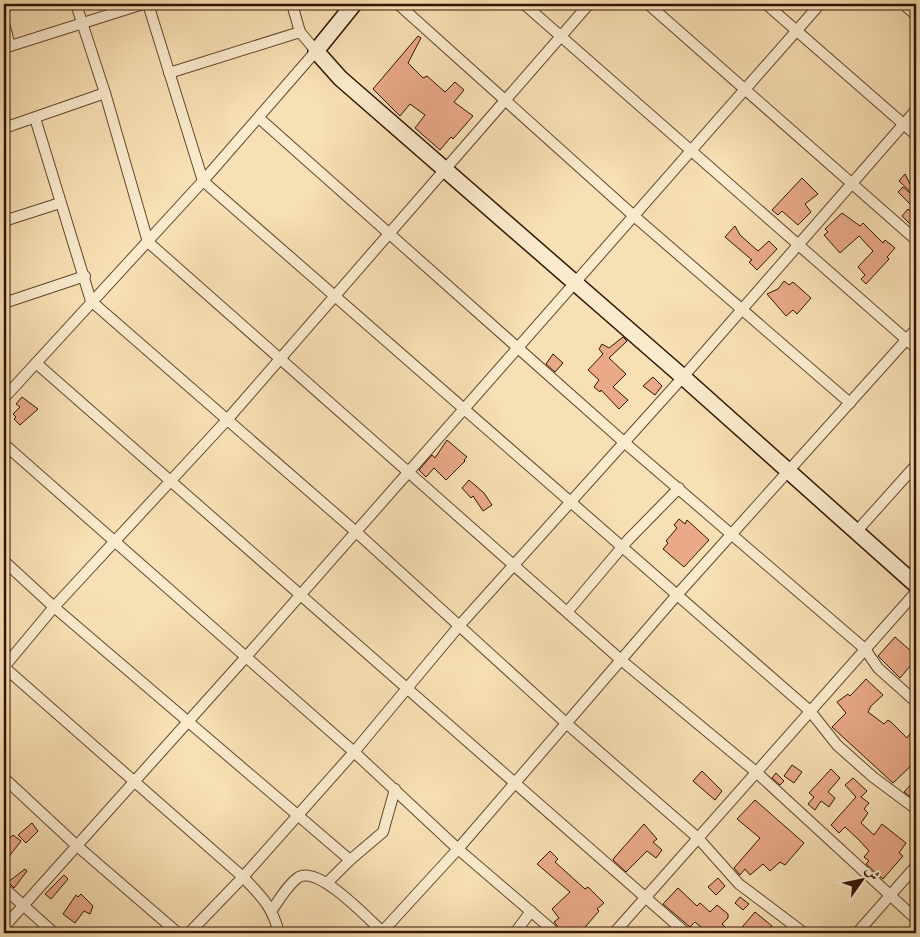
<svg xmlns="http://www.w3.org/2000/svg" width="920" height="937" viewBox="0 0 920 937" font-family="Cardo,Amiri,serif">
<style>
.building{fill:#eaaa88;stroke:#321202}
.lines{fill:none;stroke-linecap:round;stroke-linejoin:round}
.street-casing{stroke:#63462e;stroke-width:12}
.secondary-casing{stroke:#321202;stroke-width:18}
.street{stroke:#faebce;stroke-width:10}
.secondary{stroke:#faebce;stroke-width:15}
</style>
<rect width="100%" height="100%" fill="#f7e0b3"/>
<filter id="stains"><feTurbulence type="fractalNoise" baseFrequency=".004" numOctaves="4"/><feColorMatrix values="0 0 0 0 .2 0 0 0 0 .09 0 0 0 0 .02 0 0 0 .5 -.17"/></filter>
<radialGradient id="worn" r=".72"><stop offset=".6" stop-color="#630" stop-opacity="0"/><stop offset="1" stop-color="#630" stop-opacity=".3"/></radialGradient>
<!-- building -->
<g class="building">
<polygon points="418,36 421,38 408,63 423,78 427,76 445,92 455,82 464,90 454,102 473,116 453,139 451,137 440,150 415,128 425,115 410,104 400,116 373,89"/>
<polygon points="905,174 916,196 916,197 899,181"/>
<polygon points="802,178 818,194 805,204 811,212 798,225 782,211 778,215 772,210"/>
<polygon points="903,187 916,198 910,204 898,192"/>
<polygon points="908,209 916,216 910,224 902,216"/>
<polygon points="842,213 860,226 863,223 883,243 885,240 895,248 887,257 889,259 866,284 861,279 865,275 858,267 873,251 859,236 840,253 824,235 828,232 825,229"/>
<polygon points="735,226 740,235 758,251 769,241 777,249 757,270 749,262 752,260 725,237"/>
<polygon points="784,281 789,285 793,282 811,298 797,314 793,310 786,316 767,294 778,289"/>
<polygon points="623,337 627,341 609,358 626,374 613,387 628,400 619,409 601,390 600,392 594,387 599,380 588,370 603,354 599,349 602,344 609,348"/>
<polygon points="553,354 563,363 555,372 546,364"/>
<polygon points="653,377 662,386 655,395 643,386"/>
<polygon points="22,397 38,409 20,425 14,419 16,417 13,414 20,407 16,404"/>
<polygon points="447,440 467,457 464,460 465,461 446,480 434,468 426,477 419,470 432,455 435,458"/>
<polygon points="469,480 484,493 492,505 483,511 473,496 471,498 462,488"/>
<polygon points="679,519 685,524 687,520 709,540 684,567 663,549 668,543 666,541 677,528 674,525"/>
<polygon points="895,637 912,652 916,647 916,659 900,678 878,656"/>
<polygon points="866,679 883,695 871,706 868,712 884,724 888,720 891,722 907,738 916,725 916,761 893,783 832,727 846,713 837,702 848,694 850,696"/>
<polygon points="792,765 802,772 794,783 784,776"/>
<polygon points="831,769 840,778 828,792 835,798 829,807 821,801 815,810 808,804 814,797 809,793"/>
<polygon points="702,771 722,791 715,800 693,781"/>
<polygon points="776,773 784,781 780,785 772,778"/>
<polygon points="853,778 867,791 861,797 869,803 864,809 868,813 861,823 874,835 882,824 906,843 899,853 903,856 883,879 866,864 869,861 864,857 869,851 858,839 845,827 839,833 831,825 856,797 845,785"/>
<polygon points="916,779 916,801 904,792"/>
<polygon points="755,800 804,843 785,865 780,862 770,871 763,864 750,875 745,869 740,875 734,868 760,838 737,819"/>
<polygon points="32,823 38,831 26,843 18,835"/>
<polygon points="644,824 657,839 653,842 662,850 656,858 647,851 626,872 613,860 614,858"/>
<polygon points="13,835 21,841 4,863 4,844"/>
<polygon points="550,851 558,859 555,862 585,889 588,887 604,903 597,909 599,911 580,933 563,933 554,922 559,918 552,909 570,892 537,864"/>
<polygon points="25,869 27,871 14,888 8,882"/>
<polygon points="64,875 68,879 51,899 45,894"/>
<polygon points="718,878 725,886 716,895 708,887"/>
<polygon points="678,888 697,906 700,903 710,912 717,905 728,914 728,918 722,924 732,933 708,933 695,922 690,927 663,904"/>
<polygon points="81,894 93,906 90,914 84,911 75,923 63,914 76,895 78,897"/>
<polygon points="740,897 749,904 743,910 735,903"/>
<polygon points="755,912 772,926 766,933 737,933"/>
</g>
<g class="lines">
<!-- street casing -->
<g class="street-casing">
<g id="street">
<polyline points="76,4 105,93 148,242 621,660 756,772 916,919"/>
<polyline points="148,4 203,181 810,711 837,745 873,777 916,809"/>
<polyline points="398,4 634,216 850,403"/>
<polyline points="524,4 916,348"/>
<polyline points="648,4 916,240"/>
<polyline points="766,4 916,135"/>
<polyline points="903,4 916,15"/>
<polyline points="4,23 10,46"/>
<polyline points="4,48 143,4"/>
<polyline points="169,73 300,32"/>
<polyline points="35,118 91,301 355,531 566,723 698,838 739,884 804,933"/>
<polyline points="259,118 625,443 865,649 878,668 916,702"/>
<polyline points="4,128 105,93"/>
<polyline points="4,221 60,203"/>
<polyline points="4,303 85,276"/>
<polyline points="36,363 686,933"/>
<polyline points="4,398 203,181 316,51 300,32 292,4"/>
<polyline points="4,444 354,752 458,849 556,933"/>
<polyline points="856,532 916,465"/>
<polyline points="4,561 54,607 350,860"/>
<polyline points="568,611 628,540 679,488"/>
<polyline points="4,667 54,607 226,421 589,4"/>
<path d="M4,667L243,877C262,897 272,906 279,933"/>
<polyline points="4,778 76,845 178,933"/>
<polyline points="327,883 350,860 383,832 395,789"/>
<polyline points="4,888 54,933"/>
<path d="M272,910C279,900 289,883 299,877C320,866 369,920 384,933"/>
<polyline points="4,927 245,658 820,4"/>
<polyline points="189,933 243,877 354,752 459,626 683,377 916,110"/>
<polyline points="381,933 458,849 676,596 916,329"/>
<polyline points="515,933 531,911"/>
<polyline points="614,933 916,592"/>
<polyline points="857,933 916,866"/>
</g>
</g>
<!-- secondary casing -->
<g class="secondary-casing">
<polyline id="secondary" points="354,4 316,51 340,78 683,377 916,585"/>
</g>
<!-- street -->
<use href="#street" class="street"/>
<!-- secondary -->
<use href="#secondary" class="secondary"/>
</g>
<!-- margin -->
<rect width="920" height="937" fill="none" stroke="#f7e0b3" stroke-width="20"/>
<rect x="5" y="5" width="910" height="927" fill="none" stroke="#321202" stroke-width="2.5"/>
<rect x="10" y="10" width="900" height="917" fill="none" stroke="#321202"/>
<!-- north arrow -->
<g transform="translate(862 880) rotate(57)" stroke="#faebce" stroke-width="4" paint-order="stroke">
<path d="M0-4L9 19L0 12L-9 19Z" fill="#321202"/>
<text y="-8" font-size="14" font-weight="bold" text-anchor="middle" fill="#321202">ش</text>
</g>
<rect width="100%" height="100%" filter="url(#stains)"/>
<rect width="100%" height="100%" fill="url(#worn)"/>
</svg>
